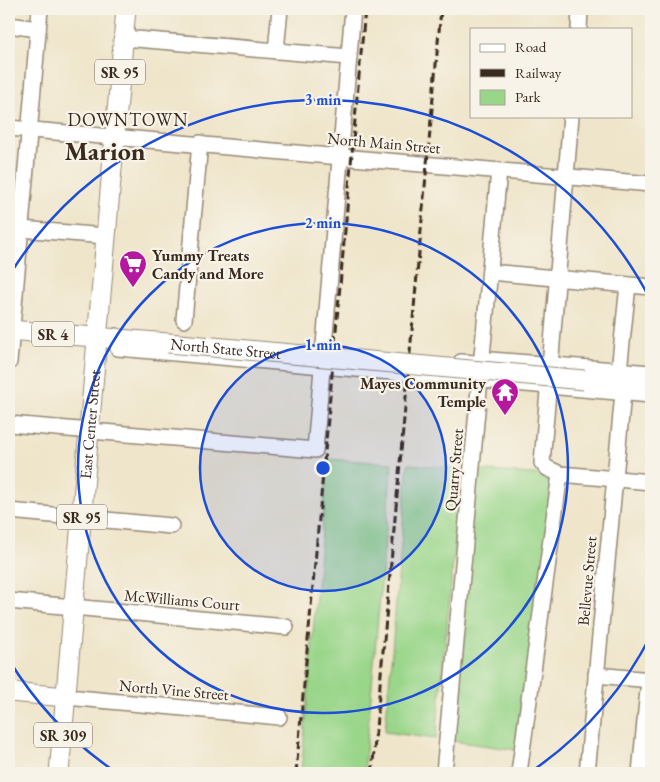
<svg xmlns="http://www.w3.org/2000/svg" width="660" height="782" viewBox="0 0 660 782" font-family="'EB Garamond',serif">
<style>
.green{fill:#9ad68a;stroke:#6a8054}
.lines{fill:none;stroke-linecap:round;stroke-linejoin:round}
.minor-casing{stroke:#958874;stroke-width:18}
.major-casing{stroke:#958874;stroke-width:21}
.minor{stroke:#fff;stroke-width:15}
.major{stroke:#fff;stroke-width:19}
.rail{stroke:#3b2a1e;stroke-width:3;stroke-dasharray:8 4;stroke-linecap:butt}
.major-bridge-casing{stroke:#958874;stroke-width:21;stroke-linecap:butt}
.major-bridge{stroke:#fff;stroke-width:19}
.ring{fill:none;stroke:#1d4ed8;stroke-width:2.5}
.labels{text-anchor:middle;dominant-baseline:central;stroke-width:4.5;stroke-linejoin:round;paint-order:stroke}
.shield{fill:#f7f3e8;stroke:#73665b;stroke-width:1}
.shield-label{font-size:15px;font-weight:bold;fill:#3b2a1e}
.street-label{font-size:16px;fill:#3b2a1e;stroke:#f7f3e8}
.poi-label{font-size:16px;font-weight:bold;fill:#3b2a1e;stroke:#f7f3e8;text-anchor:start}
.neighbourhood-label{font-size:18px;letter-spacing:1px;fill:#3b2a1e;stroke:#f7f3e8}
.town-label{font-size:26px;font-weight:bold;fill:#3b2a1e;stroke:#f7f3e8}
.centre{fill:#1d4ed8;stroke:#f7f3e8;stroke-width:2.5}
.ring-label{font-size:15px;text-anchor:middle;font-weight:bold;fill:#1d4ed8;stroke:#f7f3e8;stroke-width:4.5;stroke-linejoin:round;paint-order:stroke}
</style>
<rect width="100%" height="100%" fill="#f7f3e8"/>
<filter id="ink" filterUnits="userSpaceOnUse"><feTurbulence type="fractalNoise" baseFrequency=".02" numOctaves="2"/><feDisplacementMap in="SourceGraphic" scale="10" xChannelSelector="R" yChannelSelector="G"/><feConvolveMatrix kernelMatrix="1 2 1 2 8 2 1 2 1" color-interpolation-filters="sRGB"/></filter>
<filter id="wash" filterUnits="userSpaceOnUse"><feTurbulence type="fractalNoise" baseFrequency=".0096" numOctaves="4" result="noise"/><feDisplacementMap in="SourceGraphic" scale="20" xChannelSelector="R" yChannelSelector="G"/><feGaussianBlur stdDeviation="1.12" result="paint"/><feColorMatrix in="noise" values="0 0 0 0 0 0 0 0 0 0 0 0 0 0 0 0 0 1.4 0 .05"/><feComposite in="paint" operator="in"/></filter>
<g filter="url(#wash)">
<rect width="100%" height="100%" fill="#efe5ca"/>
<!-- green -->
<g class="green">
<polygon points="328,459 392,463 364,773 301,773"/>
<polygon points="408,464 462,469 436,739 385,732"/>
<polygon points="475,470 559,476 524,751 446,740"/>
</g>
</g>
<g filter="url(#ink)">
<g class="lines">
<!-- minor casing -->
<g class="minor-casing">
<g id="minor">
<polyline points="9,25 38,29"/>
<polyline points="579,29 580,9"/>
<polyline points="124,38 349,57"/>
<polyline points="276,51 280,9"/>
<polyline points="571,116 542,463 547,468 560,474 651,482"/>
<polyline points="9,128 651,184"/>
<polyline points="9,228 105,236"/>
<polyline points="490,272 651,287"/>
<polyline points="184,320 200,143"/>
<polyline points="116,336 114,339 118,348 651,395"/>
<polyline points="9,362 40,9"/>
<polyline points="461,362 475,363 491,360 651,373"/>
<polyline points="619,371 628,285"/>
<polyline points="9,424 315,450 353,9"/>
<polyline points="9,511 171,526"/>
<polyline points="9,601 286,627"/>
<polyline points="596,675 651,680"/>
<polyline points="67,697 279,717"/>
<polyline points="444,773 499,170"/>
<polyline points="519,773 560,474"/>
<polyline points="587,773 623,393"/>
<polyline points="640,773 649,680"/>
</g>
</g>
<!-- major casing -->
<g class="major-casing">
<g id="major">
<polyline points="9,330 168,343"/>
<polyline points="584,380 651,386"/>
<polyline points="9,692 67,697"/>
<path id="s1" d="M59,773L126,9"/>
</g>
</g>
<!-- minor -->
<use href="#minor" class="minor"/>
<!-- major -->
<use href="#major" class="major"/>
<!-- rail -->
<g class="rail">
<polyline points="296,773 365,9"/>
<polyline points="372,773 441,9"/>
</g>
<!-- major-bridge casing -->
<g class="major-bridge-casing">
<g id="major-bridge">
<path id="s2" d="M168,343L584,380"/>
</g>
</g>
<!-- major-bridge -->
<use href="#major-bridge" class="major-bridge"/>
</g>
</g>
<!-- distance rings -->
<circle cx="323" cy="468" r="123" fill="#1d4ed8" fill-opacity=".12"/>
<g class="ring">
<circle cx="323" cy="468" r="123"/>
<circle cx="323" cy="468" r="245"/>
<path d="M651 635A368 368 0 0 1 529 773M117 773A368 368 0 0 1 9 660M9 276A368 368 0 0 1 651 301"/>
</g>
<!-- icons -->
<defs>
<g id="supermarket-pin" transform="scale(1.4375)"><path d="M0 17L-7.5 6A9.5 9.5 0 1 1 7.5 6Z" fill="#b5179e" stroke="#f7f3e8"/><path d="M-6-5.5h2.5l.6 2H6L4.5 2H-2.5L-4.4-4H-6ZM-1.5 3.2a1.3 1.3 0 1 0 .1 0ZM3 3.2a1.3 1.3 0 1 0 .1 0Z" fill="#fff"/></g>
<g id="temple-pin" transform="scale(1.4375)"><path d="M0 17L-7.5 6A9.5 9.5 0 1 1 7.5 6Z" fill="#b5179e" stroke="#f7f3e8"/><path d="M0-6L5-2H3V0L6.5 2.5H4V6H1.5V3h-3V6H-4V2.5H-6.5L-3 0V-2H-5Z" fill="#fff"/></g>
</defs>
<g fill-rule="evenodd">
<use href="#supermarket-pin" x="133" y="264"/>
<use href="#temple-pin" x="505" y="392"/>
</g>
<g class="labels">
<!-- shield labels -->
<g class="shield">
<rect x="95" y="59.5" width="50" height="25" rx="4"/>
<rect x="32" y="321.5" width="42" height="25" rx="4"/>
<rect x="57" y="504.5" width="50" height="25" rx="4"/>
<rect x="34" y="722.5" width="58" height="25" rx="4"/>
</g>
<g class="shield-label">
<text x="120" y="72">SR 95</text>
<text x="53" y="334">SR 4</text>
<text x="82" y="517">SR 95</text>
<text x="63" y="735">SR 309</text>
</g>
<!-- street labels -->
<g class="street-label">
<text transform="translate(384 143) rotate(5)">North Main Street</text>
<text stroke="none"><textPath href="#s2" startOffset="58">North State Street</textPath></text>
<text stroke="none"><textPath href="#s1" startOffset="350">East Center Street</textPath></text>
<text transform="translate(454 470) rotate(-85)">Quarry Street</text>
<text transform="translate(587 581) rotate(-85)">Bellevue Street</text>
<text transform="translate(182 600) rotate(5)">McWilliams Court</text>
<text transform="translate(174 690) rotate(5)">North Vine Street</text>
</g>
<!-- poi labels -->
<g class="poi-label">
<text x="152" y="255">Yummy Treats<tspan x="152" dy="18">Candy and More</tspan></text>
<text x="486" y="383" text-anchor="end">Mayes Community<tspan x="486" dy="18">Temple</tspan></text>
</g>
<!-- neighbourhood labels -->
<g class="neighbourhood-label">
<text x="128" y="119">DOWNTOWN</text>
</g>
<!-- town labels -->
<g class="town-label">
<text x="105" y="151">Marion</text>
</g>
</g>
<circle cx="323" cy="468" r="8" class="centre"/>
<g class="ring-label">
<text x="323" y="105">3 min</text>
<text x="323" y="228">2 min</text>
<text x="323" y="350">1 min</text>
</g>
<!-- margin -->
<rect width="660" height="782" fill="none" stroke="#f7f3e8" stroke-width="30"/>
<!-- legend -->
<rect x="470" y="28" width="162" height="90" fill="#f7f3e8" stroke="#aca397"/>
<rect x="480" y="44" width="25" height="8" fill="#ffffff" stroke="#aca397"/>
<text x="515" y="52" font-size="15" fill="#3b2a1e">Road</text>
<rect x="480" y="69" width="25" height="8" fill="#3b2a1e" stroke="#aca397"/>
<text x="515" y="78" font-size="15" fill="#3b2a1e">Railway</text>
<rect x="480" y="90" width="25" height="15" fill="#9ad68a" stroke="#aca397"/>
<text x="515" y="102" font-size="15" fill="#3b2a1e">Park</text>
</svg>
